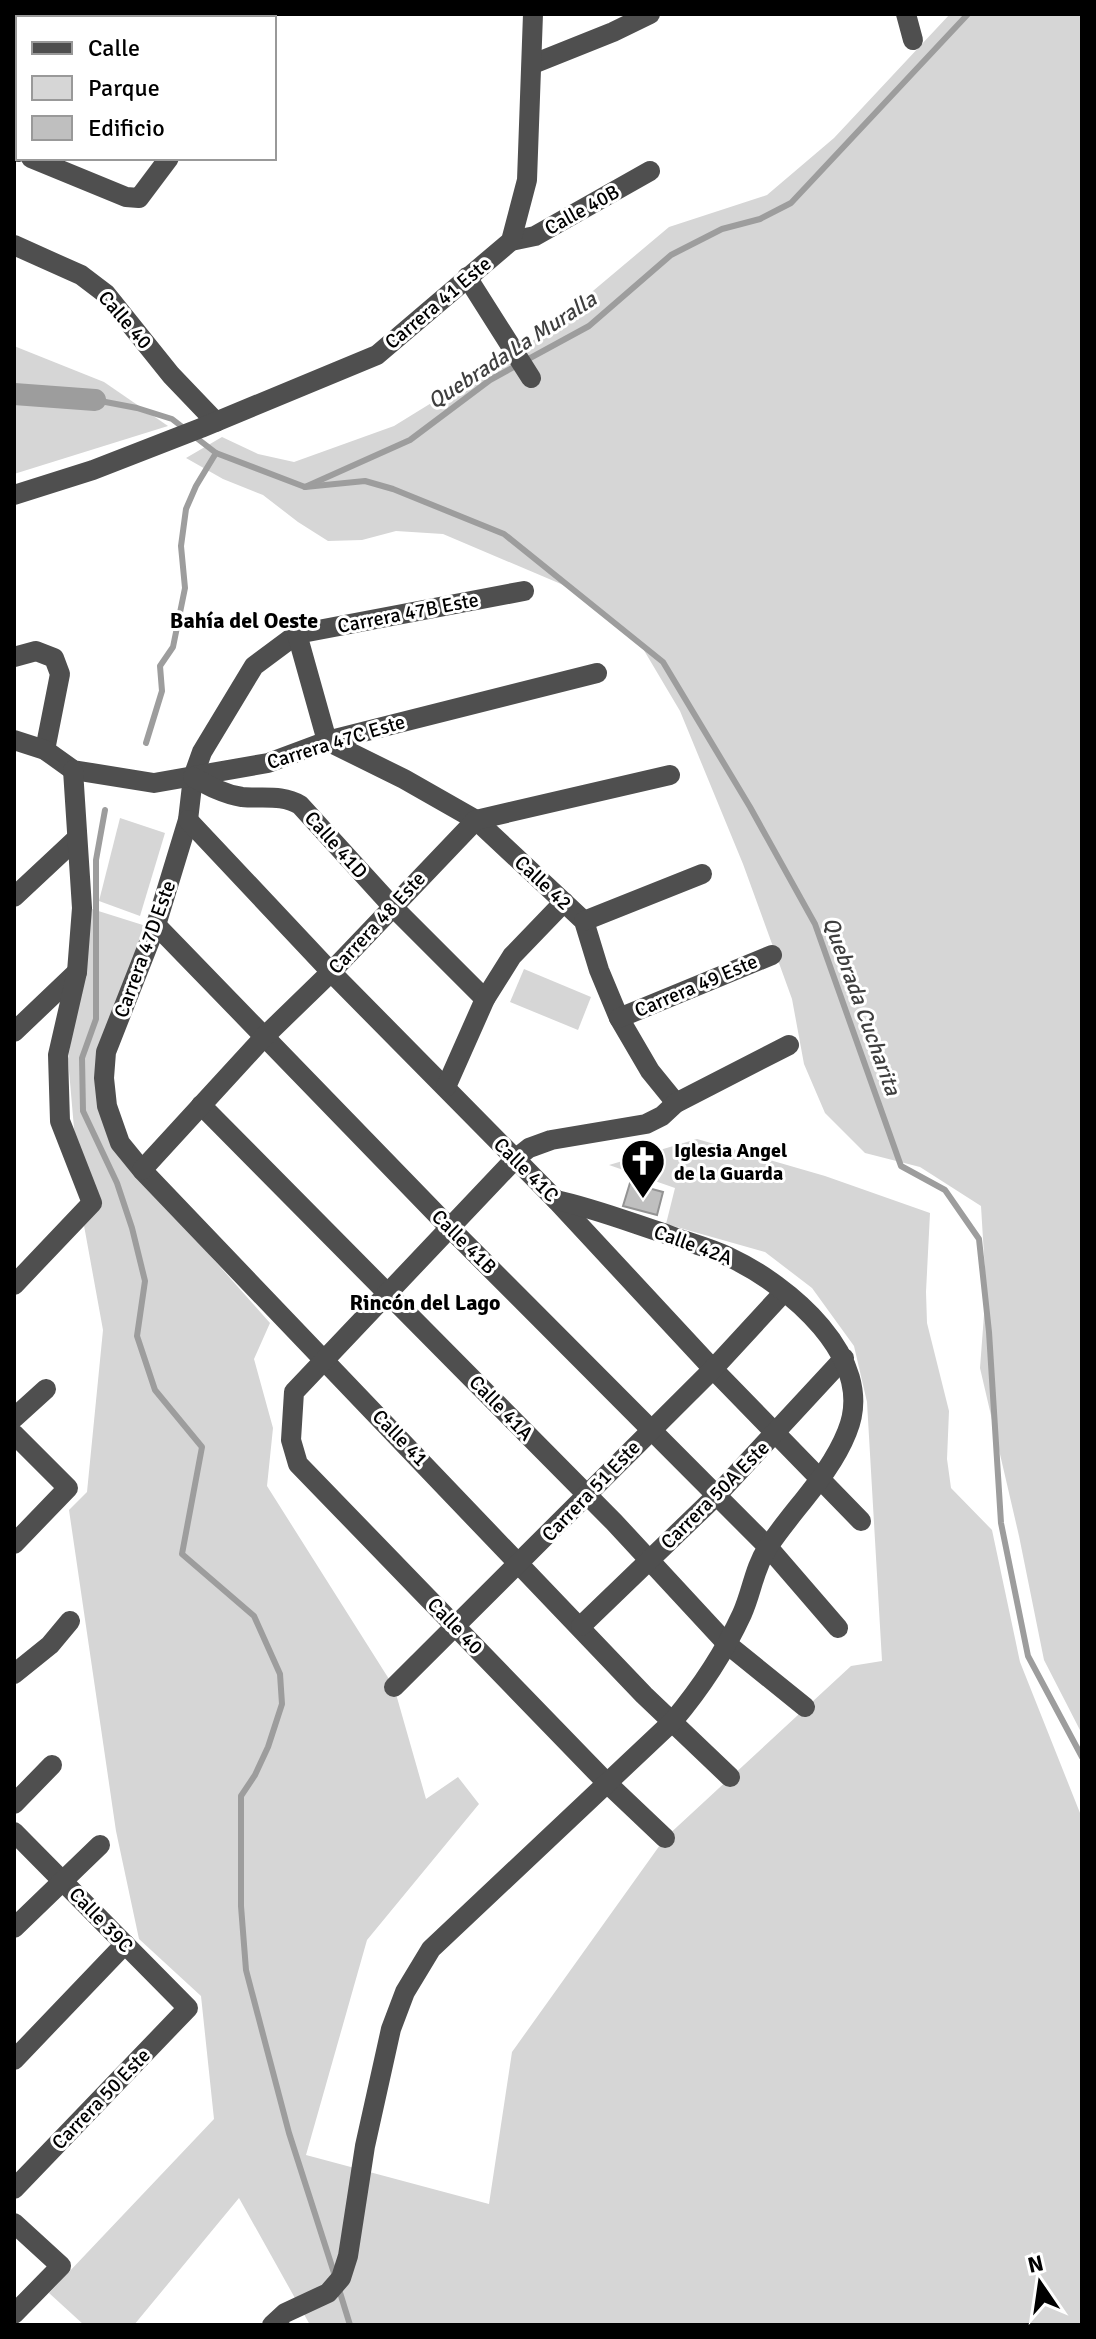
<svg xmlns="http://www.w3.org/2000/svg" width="1096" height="2339" viewBox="0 0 1096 2339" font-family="Signika,sans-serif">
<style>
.green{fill:#d6d6d6}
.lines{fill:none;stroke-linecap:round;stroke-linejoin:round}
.stream{stroke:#9d9d9d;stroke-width:6}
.canal{stroke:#9d9d9d;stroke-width:22}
.building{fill:#bfbfbf;stroke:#939393;stroke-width:2}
.minor{stroke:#4f4f4f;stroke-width:20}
.labels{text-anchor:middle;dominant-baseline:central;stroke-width:6;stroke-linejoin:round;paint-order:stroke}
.street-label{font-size:20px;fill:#000;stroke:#fff}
.poi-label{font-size:20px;font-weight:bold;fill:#000;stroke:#fff;text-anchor:start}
.water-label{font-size:22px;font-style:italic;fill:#3e3e3e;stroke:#fff}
.neighbourhood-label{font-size:22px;font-weight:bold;fill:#000;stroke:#fff}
</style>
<rect width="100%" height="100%" fill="#fff"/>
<!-- green -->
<g class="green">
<polygon points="950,14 1082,14 1082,1734 1044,1660 1019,1536 980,1368 986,1288 981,1206 920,1167 865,1153 825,1113 804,1064 792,999 743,864 680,711 642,647 568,587 443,534 396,531 362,540 328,541 298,522 263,495 223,479 186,458 222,437 258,454 294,462 394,426 537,338 669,227 767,195 834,138"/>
<polygon points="14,346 104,382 168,426 14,474"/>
<polygon points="120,818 165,833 140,916 99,901"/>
<polygon points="92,909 146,926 104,1037 111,1144 270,1323 254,1359 273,1428 267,1486 394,1687 426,1799 458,1777 479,1804 367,1940 306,2155 489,2204 512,2052 665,1838 851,1666 882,1661 867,1402 854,1346 812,1288 765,1252 666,1224 675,1188 609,1165 697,1139 825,1176 930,1213 926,1292 927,1323 949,1411 947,1459 951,1488 992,1530 1020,1662 1082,1818 1082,2325 310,2325 239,2198 134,2325 84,2325 49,2293 214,2119 201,1996 139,1939 116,1831 69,1510 87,1492 103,1330 81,1209 68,1059"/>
<polygon points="524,969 591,997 578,1030 510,1002"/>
</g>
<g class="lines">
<!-- stream -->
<g class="stream">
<polyline points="95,400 137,408 172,419 216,453 305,487 410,440 490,380 589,326 671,255 722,229 760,219 791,203 968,14"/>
<polyline points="305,487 365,481 393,489 504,534 663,662 750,807 815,924 901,1166 945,1190 979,1239 989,1332 1001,1523 1028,1656 1082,1757"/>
<polyline points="146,743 162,691 160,666 173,647 185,588 181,546 186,509 196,486 216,453"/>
<polyline points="105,810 96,860 96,1019 82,1058 83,1111 117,1183 132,1228 145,1281 137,1336 155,1390 202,1447 182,1554 254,1616 280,1674 282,1704 268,1747 255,1775 241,1796 241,1906 246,1970 289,2133 335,2276"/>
<polyline points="338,2286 350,2325"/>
</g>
<!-- canal -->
<polyline class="canal" points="14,394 95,400"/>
</g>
<!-- building -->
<polygon class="building" points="630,1183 663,1192 657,1215 623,1206"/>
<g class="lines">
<!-- minor -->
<g class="minor">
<polyline points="215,14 217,18"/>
<polyline points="906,14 913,40"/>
<polyline points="250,18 253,14"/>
<polyline points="533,64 613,32 650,14"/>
<polyline points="14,150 18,152"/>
<polyline points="31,158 126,197 139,198 169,158"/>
<polyline points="511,241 535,236 650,171"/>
<polyline points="14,245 81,275 106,294 171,375 216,422"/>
<polyline points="467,277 531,378"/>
<polyline points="14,495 93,470 201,428 377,355 511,241 527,180 533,14"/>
<polyline points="524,591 297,634 254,666 202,752 193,777 188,820 156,925 106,1052 104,1078 107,1106 120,1143 142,1170 644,1695 730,1777"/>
<polyline points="297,634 327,741 404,779 476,820 584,921 599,970 619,1018 650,1071 676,1103"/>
<polyline points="14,657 36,651 54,658 60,674 45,750"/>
<polyline points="14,740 45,750 73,770 154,783 268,763 327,741 597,673"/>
<path d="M193,777C209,786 223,794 242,797C262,799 282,794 300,805L392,906L485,999"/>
<polyline points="188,820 331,972 556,1200 713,1369 861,1521"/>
<polyline points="14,897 75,840"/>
<polyline points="584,921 702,874"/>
<polyline points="156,925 449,1227 768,1547 838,1628"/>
<polyline points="619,1018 772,955"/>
<polyline points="14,1032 77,972"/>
<polyline points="446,1087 485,999 512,956 564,902"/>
<polyline points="201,1105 614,1522 727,1644 805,1707"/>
<polyline points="142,1170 264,1037 331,972 476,820 670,775"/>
<polyline points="14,1285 92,1203 60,1121 58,1055 77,972 82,908 73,770"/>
<polyline points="14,1418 46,1389"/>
<polyline points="14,1434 68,1488 14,1544"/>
<polyline points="581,1626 717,1495 844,1358"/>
<polyline points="14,1674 50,1645 70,1621"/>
<polyline points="394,1687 713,1369 784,1292"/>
<polyline points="14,1804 52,1765"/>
<polyline points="14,1832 188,2008 14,2189"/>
<polyline points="665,1838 607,1783 298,1464 291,1440 294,1392 515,1159 529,1148 551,1140 646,1124 662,1116 676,1103 789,1045"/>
<polyline points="14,1928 100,1845"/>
<polyline points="14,2060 125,1944"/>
<polyline points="14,2223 61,2266 14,2314"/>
<path d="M272,2325L285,2313L328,2293L341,2278L348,2256L365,2146L391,2029L405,1992L431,1949L673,1721C700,1689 724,1653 742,1614C752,1592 754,1568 768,1547C794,1508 830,1475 847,1432C878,1358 787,1284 729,1257C709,1247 686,1242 666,1234C629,1222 593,1208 556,1200"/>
</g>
</g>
<!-- icons -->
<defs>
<g id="church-pin" transform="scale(2.3)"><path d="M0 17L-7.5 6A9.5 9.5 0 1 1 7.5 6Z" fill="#000" stroke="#fff"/><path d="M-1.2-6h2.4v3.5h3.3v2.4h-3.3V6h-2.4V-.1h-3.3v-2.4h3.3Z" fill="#fff"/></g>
</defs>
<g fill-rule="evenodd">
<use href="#church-pin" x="643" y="1161"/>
</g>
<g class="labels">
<!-- street labels -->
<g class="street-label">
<text transform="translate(582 210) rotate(-29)">Calle 40B</text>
<text transform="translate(438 303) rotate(-40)">Carrera 41 Este</text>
<text transform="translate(125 320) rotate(49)">Calle 40</text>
<text transform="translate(408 613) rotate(-11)">Carrera 47B Este</text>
<text transform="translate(336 742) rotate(-17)">Carrera 47C Este</text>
<text transform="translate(336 845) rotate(48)">Calle 41D</text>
<text transform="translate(543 883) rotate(43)">Calle 42</text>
<text transform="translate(377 923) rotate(-47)">Carrera 48 Este</text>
<text transform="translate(145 949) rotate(-70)">Carrera 47D Este</text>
<text transform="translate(696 986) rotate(-23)">Carrera 49 Este</text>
<text transform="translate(526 1170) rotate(45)">Calle 41C</text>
<text transform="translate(464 1242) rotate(45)">Calle 41B</text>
<text transform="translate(693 1245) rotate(20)">Calle 42A</text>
<text transform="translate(501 1408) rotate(46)">Calle 41A</text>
<text transform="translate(400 1438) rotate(46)">Calle 41</text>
<text transform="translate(591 1491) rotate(-46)">Carrera 51 Este</text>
<text transform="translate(715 1495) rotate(-45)">Carrera 50A Este</text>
<text transform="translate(455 1626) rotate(46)">Calle 40</text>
<text transform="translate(101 1920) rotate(46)">Calle 39C</text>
<text transform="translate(101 2099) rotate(-46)">Carrera 50 Este</text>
</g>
<!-- poi labels -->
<g class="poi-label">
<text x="674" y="1150">Iglesia Angel<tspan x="674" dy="23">de la Guarda</tspan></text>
</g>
<!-- water labels -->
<g class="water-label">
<text transform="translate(512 350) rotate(-33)">Quebrada La Muralla</text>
<text transform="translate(862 1006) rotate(70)">Quebrada Cucharita</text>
</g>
<!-- neighbourhood labels -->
<g class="neighbourhood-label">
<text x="244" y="620">Bahía del Oeste</text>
<text x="425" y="1302">Rincón del Lago</text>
</g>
</g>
<!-- border -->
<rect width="1096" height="2339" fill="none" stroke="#000000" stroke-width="32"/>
<!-- legend -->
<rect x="16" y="16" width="260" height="144" fill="#ffffff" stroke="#999999" stroke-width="2"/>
<rect x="32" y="42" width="40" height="12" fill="#4f4f4f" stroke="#999999" stroke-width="2"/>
<text x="88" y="56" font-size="24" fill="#000000">Calle</text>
<rect x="32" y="76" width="40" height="24" fill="#d6d6d6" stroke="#999999" stroke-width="2"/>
<text x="88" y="96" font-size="24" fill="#000000">Parque</text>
<rect x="32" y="116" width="40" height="24" fill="#bfbfbf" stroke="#999999" stroke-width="2"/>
<text x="88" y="136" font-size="24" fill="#000000">Edificio</text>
<!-- north arrow -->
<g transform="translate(1040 2283) rotate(347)" stroke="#ffffff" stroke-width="6" paint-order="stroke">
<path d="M0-6L14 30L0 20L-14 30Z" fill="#000000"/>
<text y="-12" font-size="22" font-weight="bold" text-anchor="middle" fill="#000000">N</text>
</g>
</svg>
